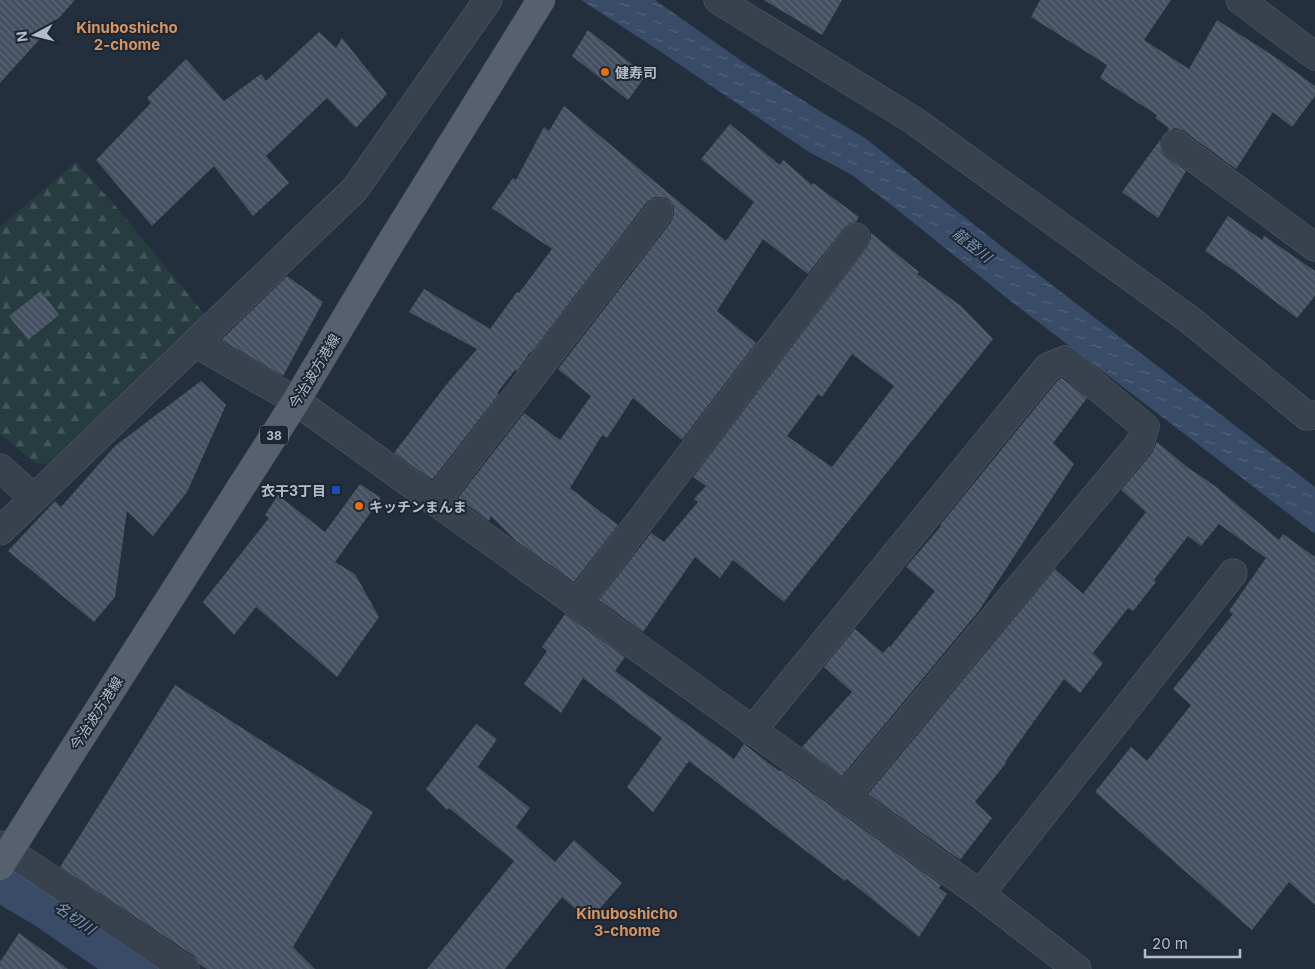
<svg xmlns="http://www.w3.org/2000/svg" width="1315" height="969" viewBox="0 0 1315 969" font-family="Inter,'Noto Sans JP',sans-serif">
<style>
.forest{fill:url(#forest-firs)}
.water{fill:url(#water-ripples)}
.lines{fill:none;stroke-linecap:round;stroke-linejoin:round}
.river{stroke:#394c67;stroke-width:58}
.building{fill:url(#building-back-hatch);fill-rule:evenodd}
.minor-casing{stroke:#565f6c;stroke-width:29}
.primary-casing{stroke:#414a57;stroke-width:29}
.minor{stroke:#38414e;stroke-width:28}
.primary{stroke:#56606e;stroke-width:28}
.food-dot{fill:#e8710a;stroke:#1d2633;stroke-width:2}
.transit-dot{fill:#1a4fb4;stroke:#1d2633;stroke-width:2}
.labels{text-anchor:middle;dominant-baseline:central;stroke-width:4;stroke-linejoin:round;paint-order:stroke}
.shield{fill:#1d2633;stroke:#878f9c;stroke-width:1}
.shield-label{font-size:12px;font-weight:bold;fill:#b4bcc9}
.poi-label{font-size:14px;font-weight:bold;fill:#b4bcc9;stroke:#1d2633;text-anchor:start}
.street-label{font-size:14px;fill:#b4bcc9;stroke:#1d2633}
.neighbourhood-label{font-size:15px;font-weight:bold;fill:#d59563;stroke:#1d2633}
.water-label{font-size:15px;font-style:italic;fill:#7c92b1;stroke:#1d2633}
</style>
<defs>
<pattern id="forest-firs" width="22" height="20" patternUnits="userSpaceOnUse" patternTransform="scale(1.25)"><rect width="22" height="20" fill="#263c3f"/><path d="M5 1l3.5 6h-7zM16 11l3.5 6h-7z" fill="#435659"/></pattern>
<pattern id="water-ripples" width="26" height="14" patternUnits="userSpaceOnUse" patternTransform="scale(1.25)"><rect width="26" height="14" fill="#394c67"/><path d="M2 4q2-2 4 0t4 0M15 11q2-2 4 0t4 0" fill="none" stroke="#53647b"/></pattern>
<pattern id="building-back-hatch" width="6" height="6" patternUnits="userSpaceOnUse" patternTransform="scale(1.25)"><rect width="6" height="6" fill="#455162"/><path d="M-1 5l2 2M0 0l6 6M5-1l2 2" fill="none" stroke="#5d6877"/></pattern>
</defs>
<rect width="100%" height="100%" fill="#242f3e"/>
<!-- forest -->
<polygon class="forest" points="76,162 118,209 206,316 48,464 35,463 0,434 0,227"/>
<!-- water -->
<g class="water">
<polygon points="581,0 655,0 743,62 818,110 865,138 996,242 1315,487 1315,534 1008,299 904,215 852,175 809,152 652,46"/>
<polygon points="37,880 146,953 135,969 127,969 24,900"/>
</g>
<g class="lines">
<!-- river -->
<polyline class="river" points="0,871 49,900 149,969"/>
</g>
<!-- building -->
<g class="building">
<polygon points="0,0 75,0 0,83"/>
<polygon points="764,0 842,0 822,35"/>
<polygon points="1040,0 1171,0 1144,40 1189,69 1217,20 1275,57 1315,86 1315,96 1292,127 1273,112 1236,169 1184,131 1176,128 1167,131 1169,128 1155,118 1157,115 1100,78 1107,65 1031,17"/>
<polygon points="588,30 646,75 628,100 572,56"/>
<polygon points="319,32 336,48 342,38 387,94 356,128 327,98 266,156 289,183 253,216 214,166 152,226 96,160 151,103 147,98 186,59 224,101 261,74 266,81"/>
<polygon points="564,106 726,241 754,202 701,159 730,124 780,165 783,160 812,185 813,183 859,217 856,221 857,222 850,223 844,228 808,274 763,239 717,311 756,343 682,440 633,398 607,438 602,435 570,488 618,525 574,582 515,540 491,516 489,521 458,498 524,413 560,440 591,396 558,369 671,222 674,215 674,207 668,199 662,197 654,197 647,202 534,349 527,356 528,356 517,371 515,370 497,393 499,394 433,479 431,479 394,453 446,385 477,349 409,312 424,289 490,329 517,292 519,293 552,249 492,208 513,178 516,180 544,127 549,131"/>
<polygon points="1160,140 1161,150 1165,156 1186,171 1158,218 1122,192"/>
<polygon points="1228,216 1262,240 1264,236 1315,271 1315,296 1297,318 1236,272 1205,251"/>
<path d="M871,233L919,272L917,274L961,306L993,339L784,602L733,560L720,578L695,557L643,632L599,600L651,533L664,542L698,502L694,499L706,486L693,477L868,246L871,239ZM852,354L894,386L832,467L787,436L818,394L822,397Z"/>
<polygon points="287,276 323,302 283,376 221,340"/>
<polygon points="41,291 59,315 28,340 9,316"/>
<polygon points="1062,378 1087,398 1053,443 1074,464 978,612 842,776 802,747 852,692 824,667 855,629 883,653 889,646 890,647 935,591 906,567 941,526 940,525 1058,380"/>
<polygon points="201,381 226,405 187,492 153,536 127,511 115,597 94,622 8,551 55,501 61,507 115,446"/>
<polygon points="1157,442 1187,467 1215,486 1279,540 1283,534 1315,557 1315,905 1289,882 1252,930 1095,792 1131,747 1147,761 1191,705 1173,689 1233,614 1229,611 1266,558 1219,524 1201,546 1188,536 1154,580 1156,582 1133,611 1128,608 1093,653 1103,663 1080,693 1064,679 1005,762 1006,763 975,802 992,818 960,860 868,794 1055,569 1083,594 1146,512 1121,490 1152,453"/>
<polygon points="360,484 381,498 335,562 355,574 379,617 337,677 256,607 234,635 203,602 269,518 265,515 278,495 325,532"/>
<polygon points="565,614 625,657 615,671 734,759 744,744 779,771 781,770 941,885 939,888 947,894 919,937 847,879 845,881 689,761 653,812 627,787 662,738 583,678 561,713 524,684 547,651 542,647"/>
<polygon points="175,685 373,812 293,947 315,969 207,969 199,964 194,956 60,867"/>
<polygon points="476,724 497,739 478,767 530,808 516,827 555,862 574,840 622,883 589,921 562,897 505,969 427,969 514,861 449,808 447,810 426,789"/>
<polygon points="19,933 68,969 0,969 0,962"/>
</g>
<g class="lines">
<!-- minor casing -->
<g class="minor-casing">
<g id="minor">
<polyline points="718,0 913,120 1190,320 1307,416 1315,415"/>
<polyline points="1240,0 1315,56"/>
<polyline points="1175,144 1315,247"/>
<polyline points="195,343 296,401 980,894 1077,969"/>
<polyline points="0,468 34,498"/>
<polyline points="435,502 659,212"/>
<polyline points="0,531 355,189 488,0"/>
<polyline points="577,604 856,237"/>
<polyline points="752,731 1048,367 1065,360 1145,427 1140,443 845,797"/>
<polyline points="0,845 185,969"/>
<polyline points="980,894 1233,573"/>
</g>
</g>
<!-- primary casing -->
<g class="primary-casing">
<polyline id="primary" points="0,866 73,750 296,401 388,247 541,0"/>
</g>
<!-- minor -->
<use href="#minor" class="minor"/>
<!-- primary -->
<use href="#primary" class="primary"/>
</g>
<!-- markers -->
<g class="food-dot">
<circle cx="605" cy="72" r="5"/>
<circle cx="359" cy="506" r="5"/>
</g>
<rect class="transit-dot" x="331" y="485" width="10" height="10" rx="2.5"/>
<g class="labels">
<!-- shield labels -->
<rect class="shield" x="260" y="425.5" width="28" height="19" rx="4"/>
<g class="shield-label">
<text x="274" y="435">38</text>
</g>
<!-- poi labels -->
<g class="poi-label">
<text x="615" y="72">健寿司</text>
<text x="326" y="490" text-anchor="end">衣干3丁目</text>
<text x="369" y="506">キッチンまんま</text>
</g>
<!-- street labels -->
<g class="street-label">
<text transform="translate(314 371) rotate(-59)">今治波方港線</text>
<text transform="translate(96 713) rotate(-57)">今治波方港線</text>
</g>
<!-- neighbourhood labels -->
<g class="neighbourhood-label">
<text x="127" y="27">Kinuboshicho<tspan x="127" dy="17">2-chome</tspan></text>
<text x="627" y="913">Kinuboshicho<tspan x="627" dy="17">3-chome</tspan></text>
</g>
<!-- water labels -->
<g class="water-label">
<text transform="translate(972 245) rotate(38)">龍登川</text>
<text transform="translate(75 918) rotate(35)">名切川</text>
</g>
</g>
<!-- north arrow -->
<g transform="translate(35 35) rotate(263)" stroke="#1d2633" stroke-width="4" paint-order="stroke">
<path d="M0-4L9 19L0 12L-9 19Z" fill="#b4bcc9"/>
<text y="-8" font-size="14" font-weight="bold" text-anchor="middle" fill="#b4bcc9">N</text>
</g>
<!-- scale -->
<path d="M1145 949v8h95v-8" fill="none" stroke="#b4bcc9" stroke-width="2.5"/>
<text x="1152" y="949" font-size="15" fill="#b4bcc9" stroke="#1d2633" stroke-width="4" paint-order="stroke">20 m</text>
</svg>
